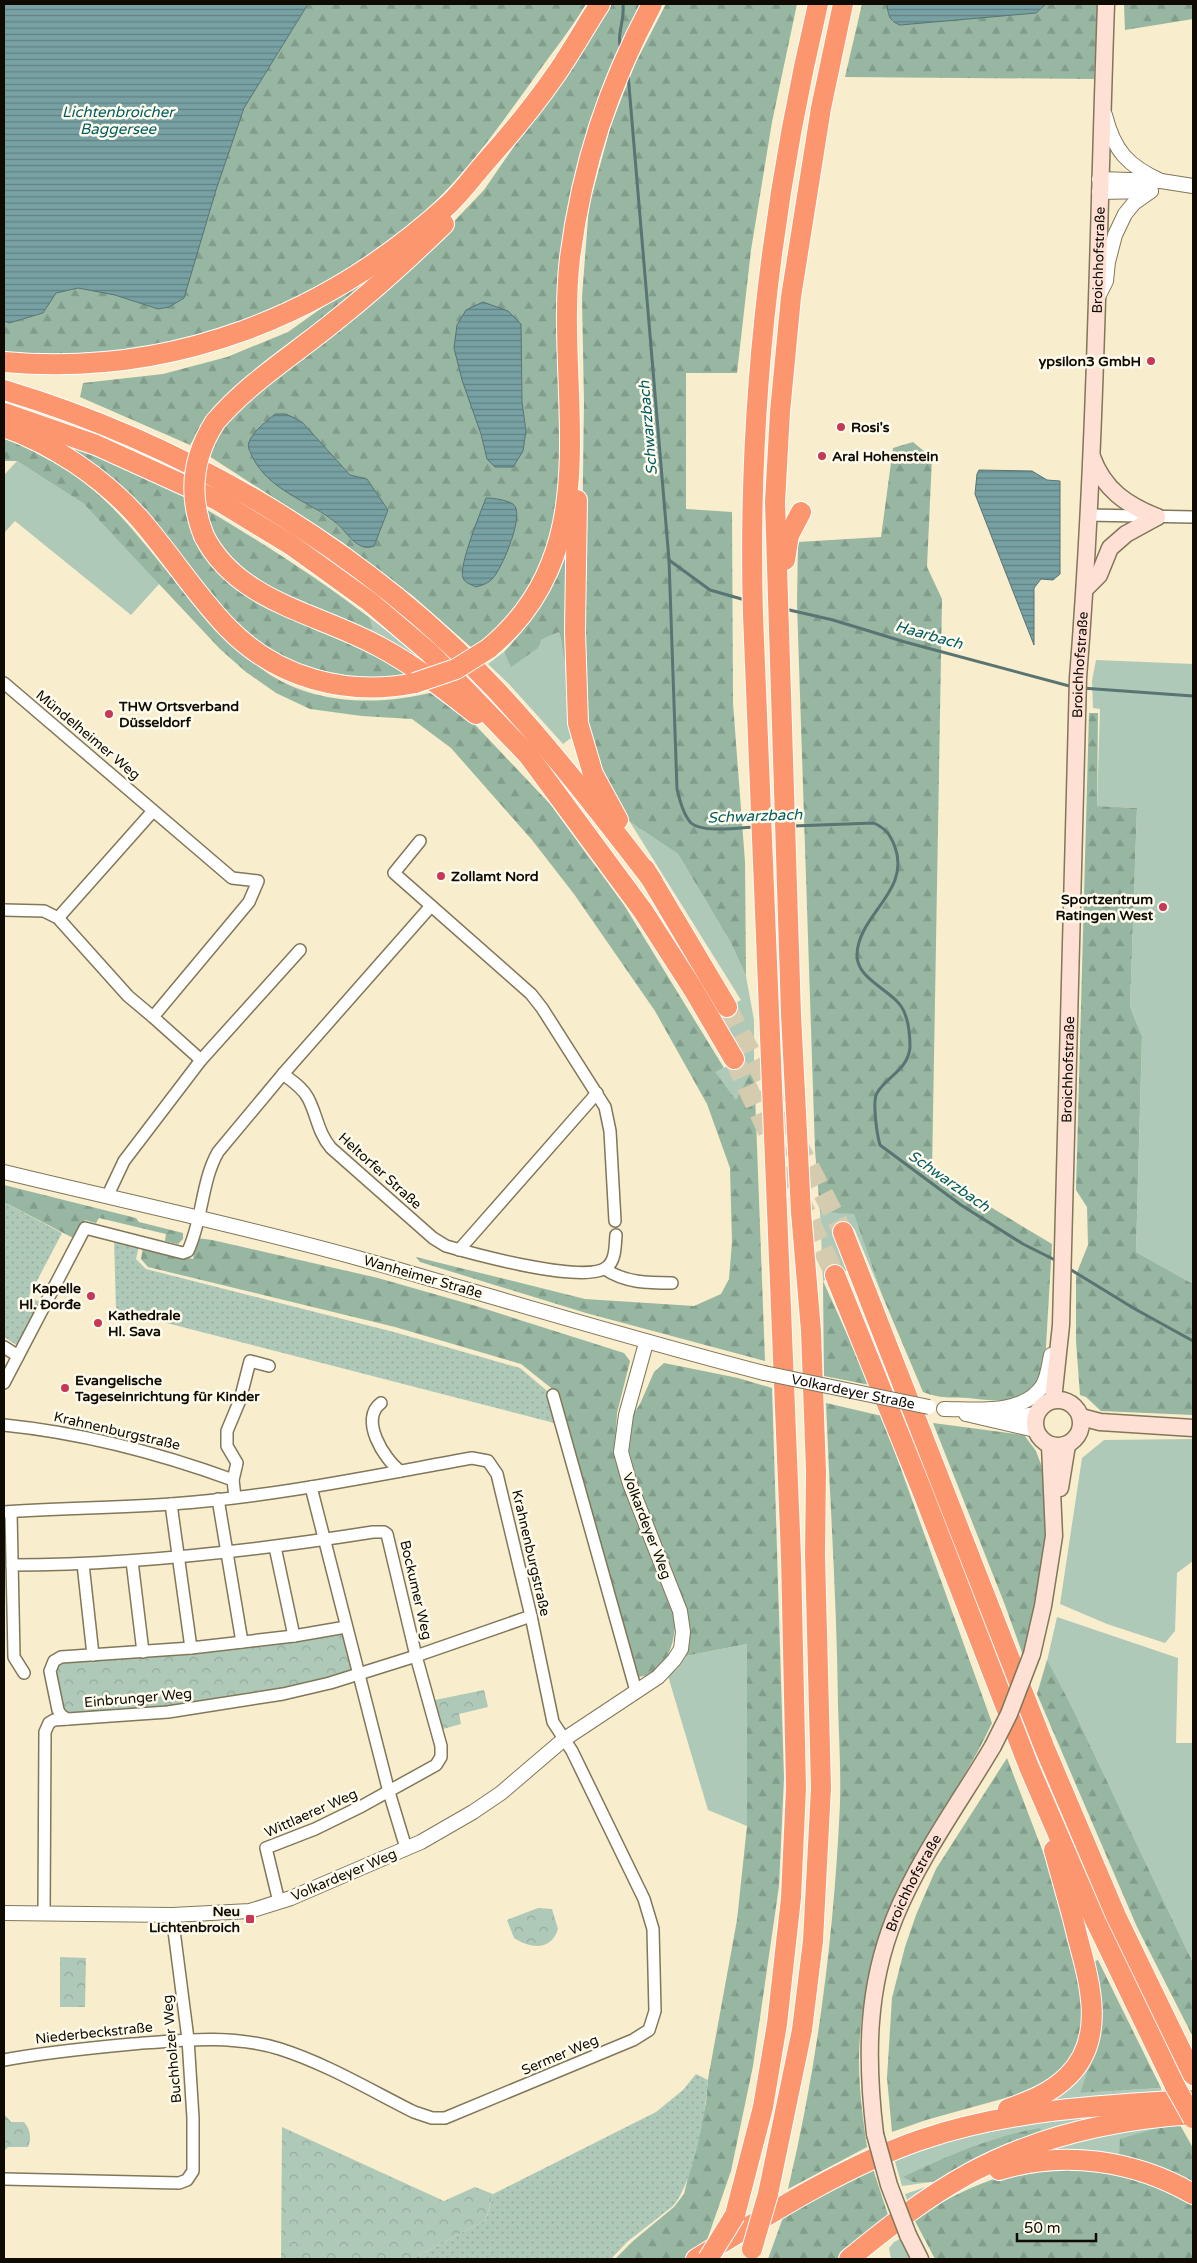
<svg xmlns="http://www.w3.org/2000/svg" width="1197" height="2263" viewBox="0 0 1197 2263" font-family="'Varela Round',sans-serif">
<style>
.grass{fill:#afc9b8}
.forest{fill:url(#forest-firs);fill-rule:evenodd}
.park{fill:url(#park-crowns)}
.garden{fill:url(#garden-dots)}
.water{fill:url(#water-rules);stroke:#587473}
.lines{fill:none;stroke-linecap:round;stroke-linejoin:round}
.stream{stroke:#587473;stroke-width:3}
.motorway-tunnel{stroke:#d5cbae;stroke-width:20;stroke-dasharray:20 10;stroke-linecap:butt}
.minor-casing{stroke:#817759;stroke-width:14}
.tertiary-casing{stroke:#817759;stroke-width:16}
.secondary-casing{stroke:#817759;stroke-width:19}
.motorway-casing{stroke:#fff;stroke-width:22}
.minor{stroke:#fff;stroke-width:11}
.tertiary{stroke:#fff;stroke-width:14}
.secondary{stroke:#fee0d4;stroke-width:16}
.motorway{stroke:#fb966f;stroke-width:20}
.tertiary-bridge-casing{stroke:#817759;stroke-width:16;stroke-linecap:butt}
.secondary-bridge-casing{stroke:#817759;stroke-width:19;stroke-linecap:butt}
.motorway-bridge-casing{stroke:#fff;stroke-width:22;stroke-linecap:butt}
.tertiary-bridge{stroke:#fff;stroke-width:14}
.secondary-bridge{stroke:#fee0d4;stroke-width:16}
.motorway-bridge{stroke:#fb966f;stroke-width:20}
.poi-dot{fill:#c73756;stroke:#fffbed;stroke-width:2}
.labels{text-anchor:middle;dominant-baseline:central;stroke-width:5;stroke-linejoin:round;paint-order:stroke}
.street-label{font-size:14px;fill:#0f0b02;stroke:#fffbed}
.poi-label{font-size:14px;font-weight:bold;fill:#0f0b02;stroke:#fffbed;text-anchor:start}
.water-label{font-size:15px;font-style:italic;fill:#005d63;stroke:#fffbed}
</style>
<defs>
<pattern id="forest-firs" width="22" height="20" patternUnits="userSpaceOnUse" patternTransform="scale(1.25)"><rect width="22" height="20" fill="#97b7a2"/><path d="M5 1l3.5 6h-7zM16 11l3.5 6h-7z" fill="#819c8a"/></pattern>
<pattern id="park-crowns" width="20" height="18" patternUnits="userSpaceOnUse" patternTransform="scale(1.25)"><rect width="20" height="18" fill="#afc9b8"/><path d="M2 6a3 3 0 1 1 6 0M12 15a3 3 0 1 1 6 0" fill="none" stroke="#95ab9d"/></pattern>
<pattern id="garden-dots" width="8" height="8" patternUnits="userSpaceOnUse" patternTransform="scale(1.25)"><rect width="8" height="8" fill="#afc9b8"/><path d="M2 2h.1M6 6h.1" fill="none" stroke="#95ab9d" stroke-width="1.8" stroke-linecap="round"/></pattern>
<pattern id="water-rules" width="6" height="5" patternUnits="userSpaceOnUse" patternTransform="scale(1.25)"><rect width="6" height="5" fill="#78a1a4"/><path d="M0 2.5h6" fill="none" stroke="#618183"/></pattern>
</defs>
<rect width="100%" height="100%" fill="#f8edcc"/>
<!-- grass -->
<g class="grass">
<polygon points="17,461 84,504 160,583 131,615 15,521 4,533 4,475"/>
<polygon points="370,618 437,669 428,671 363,632 373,629"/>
<path d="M559,632C564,646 561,664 571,674L576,734L563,744L509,684L488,664L504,652L512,666L541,640Z"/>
<polygon points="1096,660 1193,664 1193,1284 1136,1252 1142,1036 1130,1007 1137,808 1097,806 1100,709 1093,708 1092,681"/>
<polygon points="630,822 678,854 731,943 746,976 754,1020 754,1066 736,1100 714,1072 724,1068 739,1057 716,1014 741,1000"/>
<polygon points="820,1212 854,1213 882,1295 854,1228 834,1235 848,1270 823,1281"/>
<polygon points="1193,1439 1193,1561 1177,1573 1175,1631 1165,1643 1107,1624 1060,1604 1082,1458 1104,1440"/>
<polygon points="1057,1617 1178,1658 1176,1743 1193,1743 1193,1963 1072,1707 1047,1661"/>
<polygon points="747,1644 747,1826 708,1810 668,1676 678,1668 686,1656"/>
<polygon points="1091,2065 1080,2093 1161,2088 1162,2093 1044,2102 1067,2087"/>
<polygon points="1166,2111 942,2183 931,2182 902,2186 894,2158 1002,2123"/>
<polygon points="1177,2121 1180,2125 1157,2128 1119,2158 1029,2155 1072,2141"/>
<polygon points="926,2187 934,2188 908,2203 905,2194"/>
<polygon points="900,2239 915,2259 891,2259 889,2248 894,2242"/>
</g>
<!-- forest -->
<g class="forest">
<path d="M308,4H586C570,31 550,55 532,81C507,115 482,151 454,182C343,303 167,369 4,352V321L9,323L43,313C47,307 51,297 56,293C75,277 137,303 158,309L216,190L244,108Z"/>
<path d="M612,4H642C599,72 570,178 560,258C558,272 559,286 559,300C557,404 583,531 511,618C501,629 484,639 472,648L413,596L342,542L209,456L219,426L420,257L484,190ZM522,358V402L526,431L495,467L487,459L481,434ZM275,414L302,422L350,475L367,479L388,510L374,546H360L335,522L273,482L249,441ZM512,540L494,577L486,583L462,576L468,547Z"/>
<polygon points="666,4 797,4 772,122 751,250 737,373 686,373 686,509 732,512 733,703 745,862 746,976 731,943 678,854 630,822 606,780 595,751 587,721 582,550 584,402 582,297 589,206 611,125 636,62"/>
<polygon points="862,4 887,4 888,14 893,22 1036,13 1046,4 1098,4 1094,79 845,77"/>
<polygon points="1124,4 1193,4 1193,19 1125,30"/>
<polygon points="402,251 331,316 208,416 190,445 80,397 83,383 163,374 227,357 288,332"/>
<path d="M4,438C35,451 66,467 92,489C122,514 146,546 171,576C199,610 229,647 266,672C315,706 382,706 437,691L461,710L550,804L624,905L724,1068L715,1072L736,1100L754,1066L765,1361L586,1313L420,1262L416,1257L585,1299L694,1306L721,1294L729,1279L732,1242L730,1168L707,1104L655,1011L574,894L532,840L451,748L412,719L362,716L310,709L276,693L246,672L220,649L84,504L17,461H4Z"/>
<path d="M48,438L101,457L184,495L187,516L195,538L354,643L409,674C336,686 302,672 243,631Z"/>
<path d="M913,442L932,458L927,567L942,599L932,1172L1052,1244L1045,1363C1031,1407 1007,1402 968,1398C950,1397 941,1399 923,1392L882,1295L854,1214L820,1212L815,1150L797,604L798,542L881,537L893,448Z"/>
<path d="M204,508C261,542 317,577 370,618L373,629L363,632L279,596L237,569L212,535Z"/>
<path d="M568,549L571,674C561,664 564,646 559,632L541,640L538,648L511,667L504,652C533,621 555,589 568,549Z"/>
<polygon points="1089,713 1098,713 1097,806 1137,808 1130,1007 1142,1036 1136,1252 1193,1284 1193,1415 1101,1411 1086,1397 1080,1395 1076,1341 1076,1275 1088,1245 1087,1207 1076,1190"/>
<polygon points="4,1185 136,1218 139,1222 183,1233 183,1239 178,1244 165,1241 166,1234 99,1218 96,1223 85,1220 75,1239 4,1202"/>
<path d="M197,1238L212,1240L378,1278L476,1306L624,1353L630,1361L617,1413L615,1451L674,1612C678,1637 668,1675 638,1677L560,1395L521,1364L395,1327L148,1267L141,1259L143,1247L193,1259Z"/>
<polygon points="823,1281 870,1385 824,1376"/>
<polygon points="664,1363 738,1378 772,1388 784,1778 779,1886 753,2066 731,2171 706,2243 685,2259 615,2259 633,2241 674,2207 684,2194 706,2103 708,2079 737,1920 747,1826 747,1644 686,1656 689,1633 634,1483 628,1452 632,1416 640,1404 654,1372"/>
<path d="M826,1403L882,1416L992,1723C968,1775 934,1821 907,1871C879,1923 859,2001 859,2061C859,2090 863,2119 867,2147L788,2189C818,2063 834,1934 840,1804C841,1771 839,1738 838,1705C837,1604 830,1504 826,1403Z"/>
<polygon points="933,1423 1024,1435 1036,1451 1042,1467 1047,1515 1040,1592 1024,1658 1005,1605"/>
<polygon points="1047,1660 1072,1707 1193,1963 1193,2037 1137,1927 1037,1694"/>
<polygon points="1007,1758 1046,1860 1065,1921 1080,1977 1084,2015 1079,2041 1066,2066 1042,2088 926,2120 892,2132 887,2078 892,1998 905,1947 916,1915 936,1869"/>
<polygon points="1098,1960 1161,2088 1080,2093 1098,2041 1093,1962"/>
<polygon points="1180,2125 1193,2148 1193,2185 1119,2158 1120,2139 1157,2128"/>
<path d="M1040,2128L1042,2133L941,2182H913L903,2177C945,2157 995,2135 1040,2128Z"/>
<polygon points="872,2166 888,2215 837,2259 768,2259 785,2212"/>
<path d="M1046,2166L1117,2170L1193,2201V2259H935L914,2219C961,2190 991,2176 1046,2166Z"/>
</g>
<!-- park -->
<g class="park">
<polygon points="339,1632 346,1635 355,1668 349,1675 235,1702 61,1715 54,1661"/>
<polygon points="484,1690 488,1707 459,1714 461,1724 443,1729 435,1700"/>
<path d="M538,1908L552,1909L558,1929C551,1951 531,1949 514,1938L507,1920Z"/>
<polygon points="60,1957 86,1958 85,2007 60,2007"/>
<path d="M4,2114L11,2122H24C30,2129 32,2138 28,2147H8L4,2151Z"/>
<polygon points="282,2127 444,2201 475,2187 493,2194 486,2220 412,2259 281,2259"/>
</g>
<!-- garden -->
<g class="garden">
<polygon points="4,1202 62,1233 29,1296 41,1303 18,1346 4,1337"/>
<polygon points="114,1239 139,1246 136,1259 146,1269 394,1332 520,1368 552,1395 558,1424 116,1310"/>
<path d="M696,2074L708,2080C706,2111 694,2182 673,2206L627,2242L611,2259H412L486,2220L493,2194L656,2112L683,2090Z"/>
</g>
<!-- water -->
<g class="water">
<polygon points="4,4 308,4 244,108 216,190 184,298 169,307 158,309 115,295 78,288 56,293 43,313 9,323 4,321"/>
<path d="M887,4H1046L1036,13L900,25C889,21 888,15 887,4Z"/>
<polygon points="483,302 508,311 521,324 522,402 526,431 523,451 513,467 495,467 487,459 481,434 462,380 454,348 457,325 466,310"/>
<path d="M275,414H286L302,422L350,475L367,479L388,510L374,546C357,553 347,531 335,522C307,500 268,490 252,456C250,451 247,447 249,442C253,431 267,421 275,414Z"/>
<polygon points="979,470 1032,471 1047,480 1060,481 1060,574 1053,580 1041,579 1034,588 1034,645 975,494 977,474"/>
<path d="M486,498C494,498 506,500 513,504C526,513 502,568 493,578C489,583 483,585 476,587C472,585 465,583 463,578C458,567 481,511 486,498Z"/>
</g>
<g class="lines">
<!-- stream -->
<g class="stream">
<path d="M621,49C616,35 625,21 623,4"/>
<path d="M628,74L669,560L677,789C680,801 683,814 691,823C702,833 739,828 754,827"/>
<polyline points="669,560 710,590 745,600"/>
<polyline points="785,609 833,620 905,642 1073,687"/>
<polyline points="1082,688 1193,696"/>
<path d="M793,826L874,823C886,829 890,834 895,847C911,891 859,914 857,954C856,982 897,990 905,1014C909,1024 910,1038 910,1048C907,1071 887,1076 877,1093C872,1101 877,1135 880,1145L961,1205L1023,1244L1057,1261"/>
<polyline points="1068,1268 1135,1309 1193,1341"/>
</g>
<!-- motorway-tunnel -->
<g class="motorway-tunnel">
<polyline points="727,1007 843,1232"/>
<polyline points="734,1059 835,1275"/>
</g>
<!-- minor casing -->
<g class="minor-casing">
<g id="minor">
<polyline points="1087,515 1193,517"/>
<polyline points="4,683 232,878 258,881 249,902 153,1017 201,1060"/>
<polyline points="420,841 394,873 531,994 542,1008 605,1107 610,1131 615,1221"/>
<polyline points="4,910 44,911 58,918 128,996 153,1017"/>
<polyline points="58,918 153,811"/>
<path d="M283,1074C292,1081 303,1088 308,1098C317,1115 318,1133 331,1148L433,1238L446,1246C474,1254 586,1285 607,1267C616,1260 615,1245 616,1235"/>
<polyline points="107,1197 124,1161 201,1060 300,950"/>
<polyline points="459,1250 597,1093"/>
<path d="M605,1269C625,1283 649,1283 672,1283"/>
<polyline points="4,1347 18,1356"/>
<path d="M4,1383L85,1228L183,1253L188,1251C203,1219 201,1182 218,1152L283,1074L431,906"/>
<polyline points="553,1395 636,1691"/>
<path d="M381,1403C359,1419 384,1459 400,1471"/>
<path d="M4,1425C83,1433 159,1453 233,1480L235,1497"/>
<polyline points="233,1480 237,1463 227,1446 227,1431 240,1400 250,1361 269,1366"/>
<polyline points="311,1487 389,1792 406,1848"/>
<polyline points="218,1499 242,1642"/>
<polyline points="171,1504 191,1648"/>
<path d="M4,1512C59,1508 115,1508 171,1504C272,1497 372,1476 472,1458L488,1461L497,1474L531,1616L553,1722L572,1751L644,1899L653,1929L655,2011L649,2030L633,2040L445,2118H432L414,2112C370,2090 327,2064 280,2049C231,2034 182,2040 132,2044C89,2048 46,2052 4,2060"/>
<polyline points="11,1512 14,1657 24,1673"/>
<polyline points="275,1547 294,1636"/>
<polyline points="132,1561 143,1652"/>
<polyline points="83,1564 93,1655"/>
<path d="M12,1565C133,1565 253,1551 373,1532H384L387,1534L416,1656L441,1746V1757L436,1765L362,1806L315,1829L266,1848L279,1902"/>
<polyline points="67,1719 61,1715 58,1710 50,1671 54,1661 61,1657 191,1648 294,1636 346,1627"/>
<polyline points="44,1913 45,1732 49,1723 54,1720 168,1712 283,1694 330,1683 416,1656 531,1616"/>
<polyline points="4,2179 179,2183 187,2180 193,2171 193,2118 188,2039 172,1915"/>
</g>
</g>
<!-- tertiary casing -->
<g class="tertiary-casing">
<g id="tertiary">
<path d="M1105,115C1114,151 1128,166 1161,181"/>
<polyline points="1099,179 1161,181 1193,186"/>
<polyline points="1099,192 1151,191"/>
<polyline points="1097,299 1106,281 1108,262 1115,235 1125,214 1134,203 1151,191"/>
<path d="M4,1172C123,1201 243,1226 361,1259C495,1297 628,1338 764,1373"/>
<path d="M944,1409C976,1409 1023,1416 1043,1385C1048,1376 1049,1364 1051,1355"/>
<polyline points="966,1414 1035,1430"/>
<polyline points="997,1415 1023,1416 1036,1414"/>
<polyline points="4,1913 172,1915 250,1911 291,1898 421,1842 473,1812 501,1793 563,1740 658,1677 674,1660 681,1649 683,1632 680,1611 630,1484 621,1452 626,1415 646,1343"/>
</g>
</g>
<!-- secondary casing -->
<g class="secondary-casing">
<g id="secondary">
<path d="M1092,457C1104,490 1127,505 1157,517"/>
<polyline points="1085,589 1099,575 1110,548 1126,534 1157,517"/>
<circle cx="1058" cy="1423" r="23"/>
<path id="s1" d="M1053,1400L1061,1325L1078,678C1096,454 1098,228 1106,4"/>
<polyline points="1081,1417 1100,1422 1193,1428"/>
<polyline points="1060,1488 1067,1445"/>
<polyline points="1032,1654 1043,1606 1054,1536 1050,1445"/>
<path id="s2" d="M875,2134C866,2059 866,1989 895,1917C920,1856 960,1802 993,1746"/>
<polyline points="908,2235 920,2259"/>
</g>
</g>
<!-- motorway casing -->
<g class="motorway-casing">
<g id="motorway">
<path d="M4,362C171,377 325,317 448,205C461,193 472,178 483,165C509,136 534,106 556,74C572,51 585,27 600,4"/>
<path d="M4,390C187,445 365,550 496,690C552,750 602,815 652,880"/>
<polyline points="4,413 96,445 217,500 291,545 370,602 430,653 528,755 643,911 693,989 734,1059"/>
<path d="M215,422C249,382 295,354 335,321C373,291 409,258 444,224"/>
<path d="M4,427C53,444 103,478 138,517C169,552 195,594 227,627C276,678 347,697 415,683"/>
<polyline points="577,500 575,631 578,723 593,774 618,820"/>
<path d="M204,536C238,603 319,613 380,647C414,665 445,690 476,714"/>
<polyline points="785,560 789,535 801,512"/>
<path d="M488,649C612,548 554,394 570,258C582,165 608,87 652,4"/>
<polyline points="645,869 727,1007"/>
<polyline points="843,1232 1045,1749 1116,1916 1193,2075"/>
<polyline points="835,1275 923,1493 1029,1767 1095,1920 1175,2086"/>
<path d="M1008,2109C1030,2101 1051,2093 1068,2076C1106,2039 1090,1983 1078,1939C1071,1909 1062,1880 1054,1850"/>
<path d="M999,2170C1064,2150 1134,2160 1193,2194"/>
<polyline points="768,2194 802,2030 813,1941 821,1788 815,1555 816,1472 811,1331 801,1212 791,1014 775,502 780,412 791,297 821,108 843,4"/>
<path d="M735,2215L763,2107L777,2024L791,1898L796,1788L791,1557L753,615C747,409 771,204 818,4"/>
<path d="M696,2259C766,2216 842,2167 920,2140C1008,2110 1101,2105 1193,2100"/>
<path d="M849,2259C887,2228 926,2197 970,2173C1038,2136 1116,2119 1193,2114"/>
</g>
</g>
<!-- minor -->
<use href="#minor" class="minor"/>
<!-- tertiary -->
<use href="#tertiary" class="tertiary"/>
<!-- secondary -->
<use href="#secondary" class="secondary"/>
<!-- motorway -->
<use href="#motorway" class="motorway"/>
<!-- tertiary-bridge casing -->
<g class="tertiary-bridge-casing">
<g id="tertiary-bridge">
<path id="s3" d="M764,1373L929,1407"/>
</g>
</g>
<!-- secondary-bridge casing -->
<g class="secondary-bridge-casing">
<g id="secondary-bridge">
<polyline points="993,1746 1009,1714 1032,1654"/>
<polyline points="875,2134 889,2185 908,2235"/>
</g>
</g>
<!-- motorway-bridge casing -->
<g class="motorway-bridge-casing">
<g id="motorway-bridge">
<path d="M204,536C188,496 192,458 215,422"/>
<polyline points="415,683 456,669 488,649"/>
<polyline points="1175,2086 1193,2118"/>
<polyline points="752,2249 768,2194"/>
<polyline points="708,2259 735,2215"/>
</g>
</g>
<!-- tertiary-bridge -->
<use href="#tertiary-bridge" class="tertiary-bridge"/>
<!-- secondary-bridge -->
<use href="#secondary-bridge" class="secondary-bridge"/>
<!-- motorway-bridge -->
<use href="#motorway-bridge" class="motorway-bridge"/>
</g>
<!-- markers -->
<g class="poi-dot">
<circle cx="1151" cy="361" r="5"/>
<circle cx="841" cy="427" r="5"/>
<circle cx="822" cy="456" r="5"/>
<circle cx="109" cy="714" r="5"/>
<circle cx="441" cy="876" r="5"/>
<circle cx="1163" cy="907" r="5"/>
<circle cx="91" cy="1296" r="5"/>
<circle cx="98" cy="1323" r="5"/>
<circle cx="65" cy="1388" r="5"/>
<rect x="245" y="1914" width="10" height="10" rx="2.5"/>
</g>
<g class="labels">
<!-- street labels -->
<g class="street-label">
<text stroke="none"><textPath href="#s1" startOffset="1141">Broichhofstraße</textPath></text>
<text stroke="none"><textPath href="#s1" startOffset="736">Broichhofstraße</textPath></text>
<text transform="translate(88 735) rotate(40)">Mündelheimer Weg</text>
<text stroke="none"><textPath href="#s1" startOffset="331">Broichhofstraße</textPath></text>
<text transform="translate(380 1171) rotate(42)">Heltorfer Straße</text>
<text transform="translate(423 1277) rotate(16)">Wanheimer Straße</text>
<text stroke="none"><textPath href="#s3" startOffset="91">Volkardeyer Straße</textPath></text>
<text transform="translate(117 1431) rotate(13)">Krahnenburgstraße</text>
<text transform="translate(647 1526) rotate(69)">Volkardeyer Weg</text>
<text transform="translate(531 1553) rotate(77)">Krahnenburgstraße</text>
<text transform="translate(416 1590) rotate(77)">Bockumer Weg</text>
<text transform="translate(138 1698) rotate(-5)">Einbrunger Weg</text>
<text transform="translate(311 1813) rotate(-24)">Wittlaerer Weg</text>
<text transform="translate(344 1875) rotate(-23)">Volkardeyer Weg</text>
<text stroke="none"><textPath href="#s2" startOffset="259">Broichhofstraße</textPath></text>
<text transform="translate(94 2033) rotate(-6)">Niederbeckstraße</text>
<text transform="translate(172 2049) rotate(-95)">Buchholzer Weg</text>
<text transform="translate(560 2055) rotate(-23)">Sermer Weg</text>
</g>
<!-- poi labels -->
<g class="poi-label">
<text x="1141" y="361" text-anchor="end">ypsilon3 GmbH</text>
<text x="851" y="427">Rosi's</text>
<text x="832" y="456">Aral Hohenstein</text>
<text x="119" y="706">THW Ortsverband<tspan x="119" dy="16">Düsseldorf</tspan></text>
<text x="451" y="876">Zollamt Nord</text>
<text x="1153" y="899" text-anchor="end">Sportzentrum<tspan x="1153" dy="16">Ratingen West</tspan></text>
<text x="81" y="1288" text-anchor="end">Kapelle<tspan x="81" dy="16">Hl. Đorđe</tspan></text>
<text x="108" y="1315">Kathedrale<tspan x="108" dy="16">Hl. Sava</tspan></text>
<text x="75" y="1380">Evangelische<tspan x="75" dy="16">Tageseinrichtung für Kinder</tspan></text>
<text x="240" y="1911" text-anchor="end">Neu<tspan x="240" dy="16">Lichtenbroich</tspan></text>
</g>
<!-- water labels -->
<g class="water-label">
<text x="118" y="112">Lichtenbroicher<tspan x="118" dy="17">Baggersee</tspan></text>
<text transform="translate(648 428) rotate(-95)">Schwarzbach</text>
<text transform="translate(929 635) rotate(16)">Haarbach</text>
<text transform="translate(755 816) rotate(-2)">Schwarzbach</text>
<text transform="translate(949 1181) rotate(35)">Schwarzbach</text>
</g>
</g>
<!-- border -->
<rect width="1197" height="2263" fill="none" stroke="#0f0b02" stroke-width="10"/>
<!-- scale -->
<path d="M1017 2233v8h79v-8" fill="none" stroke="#0f0b02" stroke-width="2.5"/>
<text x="1024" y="2233" font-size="15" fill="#0f0b02" stroke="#fffbed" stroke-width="4" paint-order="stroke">50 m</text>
</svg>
